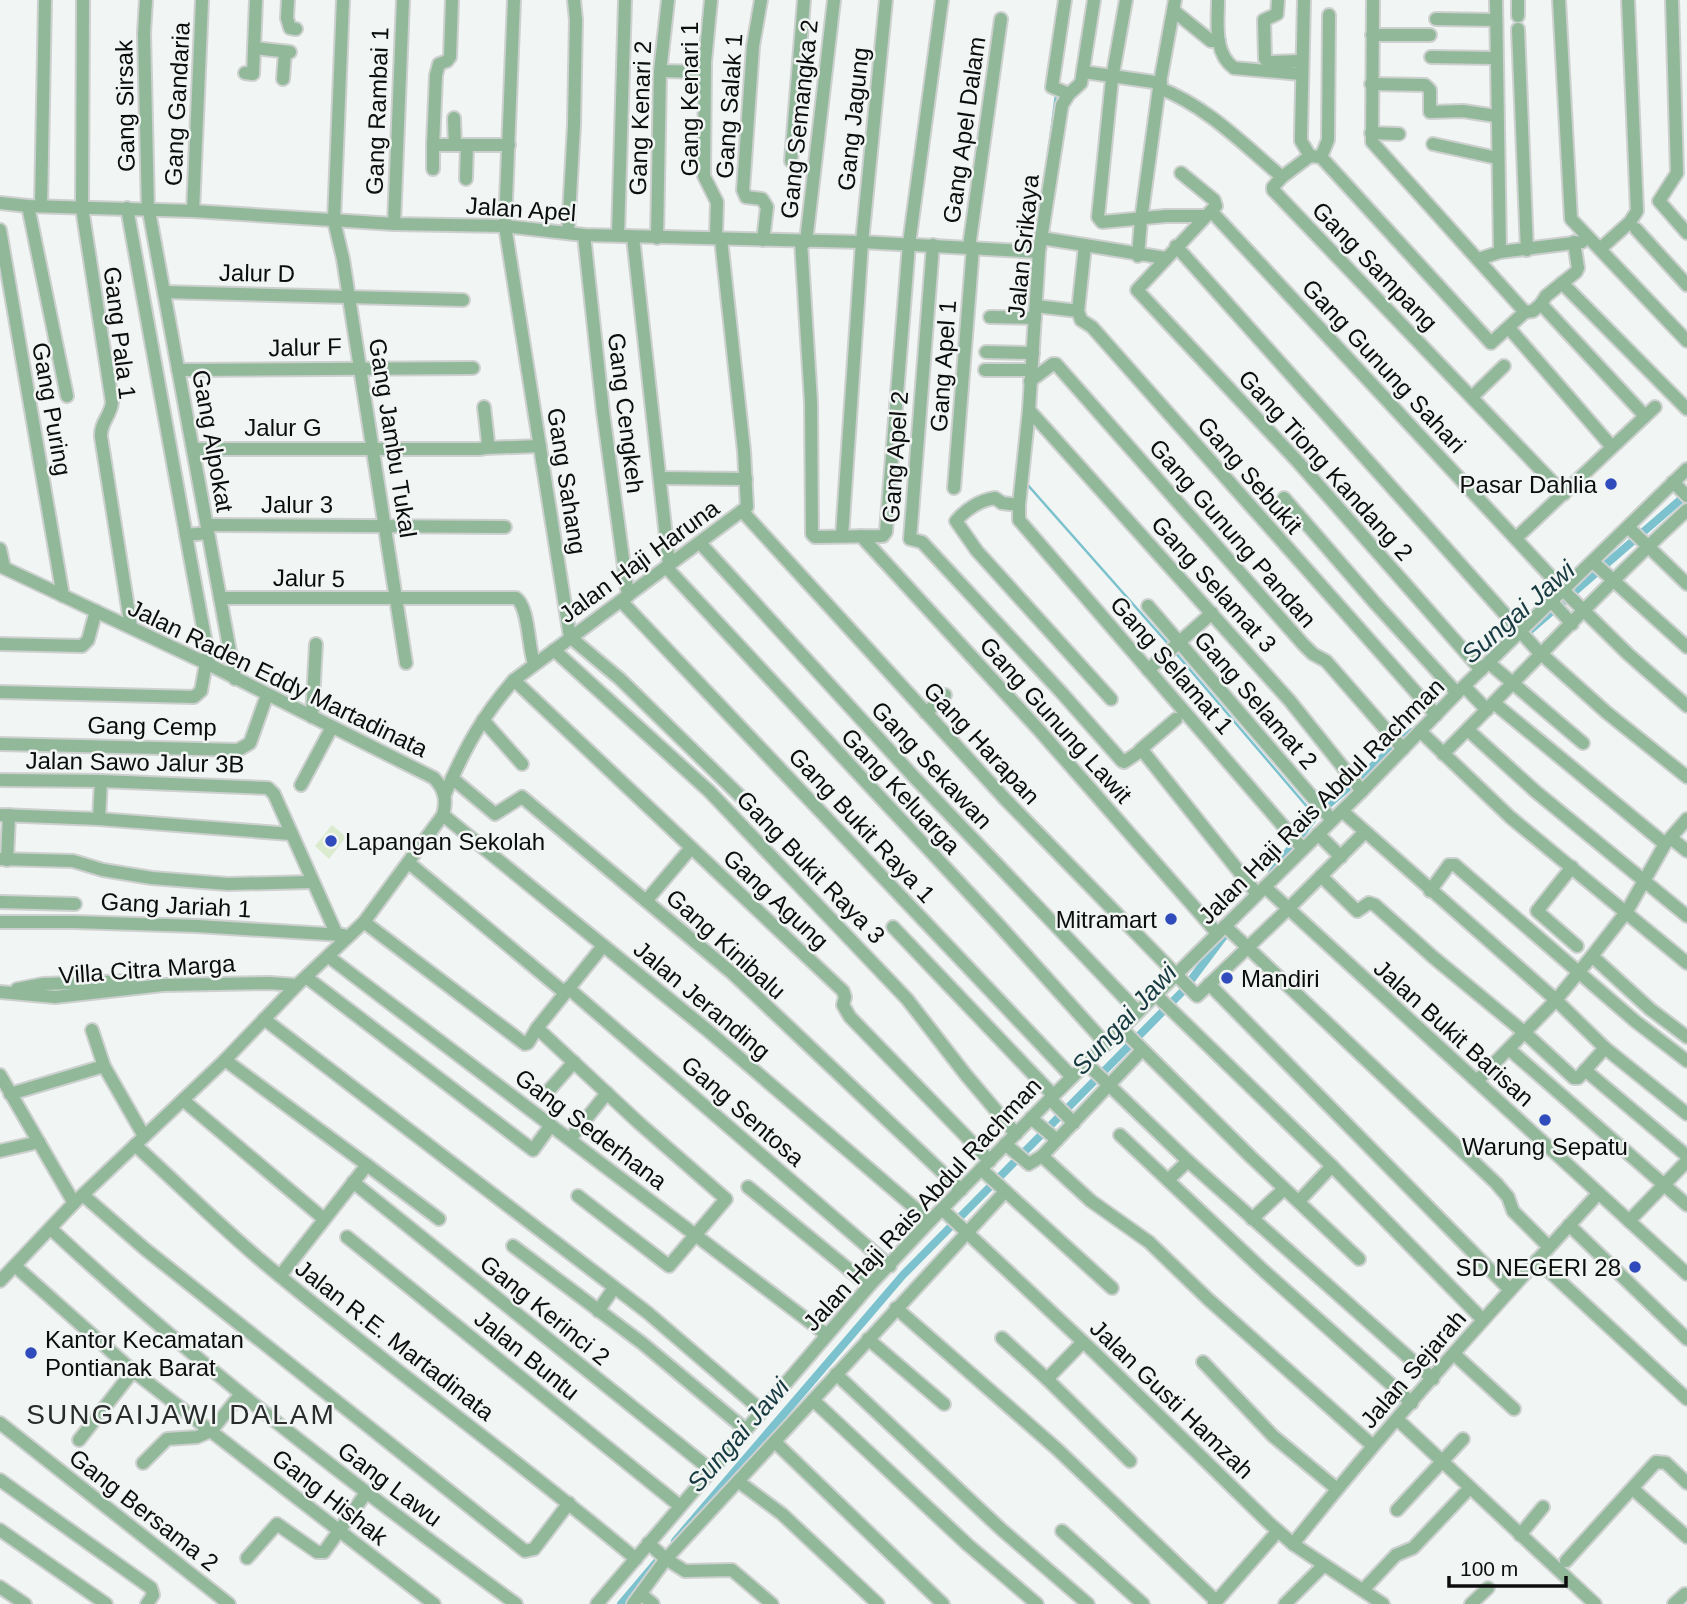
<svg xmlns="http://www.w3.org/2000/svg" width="1687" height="1604" viewBox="0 0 1687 1604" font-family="Arial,sans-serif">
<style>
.green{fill:#dbecce}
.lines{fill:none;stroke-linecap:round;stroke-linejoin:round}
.stream{stroke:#7cc2ce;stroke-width:2.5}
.canal{stroke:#7cc2ce;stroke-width:8}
.minor-casing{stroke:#ccd0ce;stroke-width:16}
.minor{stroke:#92b89a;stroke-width:12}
.poi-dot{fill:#304bbc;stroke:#f1f5f3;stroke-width:2.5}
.labels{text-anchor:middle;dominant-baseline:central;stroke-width:5;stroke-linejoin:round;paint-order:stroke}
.street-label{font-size:24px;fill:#0c0d0d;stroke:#f1f5f3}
.poi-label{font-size:24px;fill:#0c0d0d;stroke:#f1f5f3;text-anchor:end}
.water-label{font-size:26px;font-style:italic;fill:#173a40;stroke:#f1f5f3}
.quarter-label{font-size:28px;letter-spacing:2px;fill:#292c2b;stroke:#f1f5f3}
</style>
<rect width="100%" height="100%" fill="#f1f5f3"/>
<!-- green -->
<polygon class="green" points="332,825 346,837 329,859 315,846"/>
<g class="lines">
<!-- stream -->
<g class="stream">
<polyline points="1048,156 1056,94"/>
<polyline points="1026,483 1170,646"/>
<polyline points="1174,651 1315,816"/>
</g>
<!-- canal -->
<g class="canal">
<polyline points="1528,632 1687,494"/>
<polyline points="1272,873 1315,816 1412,732"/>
<polyline points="675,1541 903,1275 1182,992 1230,928"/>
<polyline points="621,1604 660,1558"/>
</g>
<!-- minor casing -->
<g class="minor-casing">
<g id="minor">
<path d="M83,0L82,208L112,402C111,416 100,422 101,437L131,627"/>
<polyline points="146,0 144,33 148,211"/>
<polyline points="288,0 287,18 290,28 296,29"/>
<polyline points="343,0 334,221 343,259 406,663"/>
<polyline points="452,0 450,57 447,61 439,64 436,75 433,145 509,145"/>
<polyline points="514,0 505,226 570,637 620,679 740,796"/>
<polyline points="711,0 705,62 704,176 717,202 716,238"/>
<polyline points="761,0 753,46 743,190 746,197 762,199 767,207 763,240"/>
<polyline points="1065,0 1052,87 1069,94"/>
<polyline points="1094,0 1081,83 1069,94 1062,105 1039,252 1029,410 1019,505 1019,520 1303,849"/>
<polyline points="1126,0 1112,79 1098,217 1102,222 1166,216 1205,216"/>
<path d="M1218,0C1218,22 1213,53 1234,68L1301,74"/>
<polyline points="1278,0 1277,14 1264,20 1265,59 1269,62 1301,61"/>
<polyline points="1304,0 1301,135 1301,141 1310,156"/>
<polyline points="1373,0 1372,142 1525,312"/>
<polyline points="1496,0 1500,252"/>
<polyline points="1518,0 1518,16"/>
<polyline points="1559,0 1571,219 1687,341"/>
<polyline points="1672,0 1677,173 1659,201 1687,233"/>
<polyline points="1174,11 1211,41 1219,41"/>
<polyline points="1436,19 1496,20"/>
<polyline points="1518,29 1527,250"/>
<polyline points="1372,35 1430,35"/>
<polyline points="254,48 290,52"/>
<polyline points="1431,57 1496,58"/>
<polyline points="661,71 705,72"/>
<polyline points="1084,72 1161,83"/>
<polyline points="245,73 253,74 256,0"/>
<polyline points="283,79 285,52"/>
<polyline points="1371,84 1425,85 1430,90 1430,112 1463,111 1496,116"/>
<path d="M1159,88C1207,106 1244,145 1282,177"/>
<polyline points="454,118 455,145"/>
<polyline points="1371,133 1399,134"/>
<polyline points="1433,144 1497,158"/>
<polyline points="1321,157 1328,140 1329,15"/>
<polyline points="791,161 804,0"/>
<polyline points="433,169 433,145"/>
<polyline points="1181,173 1214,200 1216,206 1211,211 1568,595 1628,654 1687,706"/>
<polyline points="466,179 467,145"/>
<polyline points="0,203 28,206 193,211 394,224 505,226 584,235 862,242 1039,252"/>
<polyline points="28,206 67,396"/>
<polyline points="41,206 45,0"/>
<polyline points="127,208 186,535"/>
<polyline points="149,211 235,679"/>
<polyline points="193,211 202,0"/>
<polyline points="1211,211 1137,290 1298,462 1481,670"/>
<polyline points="394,224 403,0"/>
<polyline points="1636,229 1687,285"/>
<polyline points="0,230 63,596"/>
<polyline points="568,233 574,125 576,20 574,0"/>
<polyline points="584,235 603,412 628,596"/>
<polyline points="618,235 625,0"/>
<polyline points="633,237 669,564"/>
<polyline points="657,238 660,72 668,0"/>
<polyline points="1041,238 1165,258"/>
<polyline points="801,242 811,402 812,534 815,537 883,536 886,532 909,244 942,0"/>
<polyline points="806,242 834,0"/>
<polyline points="933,245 910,539 922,542 1061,692 1122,761 1124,762 1142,750 1257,894"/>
<polyline points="1085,246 1078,311 1081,320 1092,327 1436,715"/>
<polyline points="1176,246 1537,650 1606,712 1687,777"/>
<polyline points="969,247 1001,19"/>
<polyline points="1600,249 1630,222 1637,211 1628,0"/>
<polyline points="1138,256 1141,220 1159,88 1175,0"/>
<polyline points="1479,259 1500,252 1582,242"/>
<polyline points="1562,283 1687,409"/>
<polyline points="164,292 463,300"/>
<polyline points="1541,304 1645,416"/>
<polyline points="1036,306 1078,311"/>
<polyline points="990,317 1035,318"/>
<polyline points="1509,328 1612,447"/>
<polyline points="986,352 1033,353"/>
<polyline points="178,370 473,368"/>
<polyline points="985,370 1031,370"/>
<polyline points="1030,381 1053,364 1056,364 1303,644 1313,654 1326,661 1403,749"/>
<polyline points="1472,397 1504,366"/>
<polyline points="1029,410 1290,701 1362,791"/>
<polyline points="485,448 540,446"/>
<polyline points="193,449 479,449 485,448 488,442 484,407"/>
<polyline points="660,478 746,479"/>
<polyline points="1673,482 1687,496"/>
<polyline points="954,488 973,247"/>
<polyline points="1564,494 1273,190 1273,187 1282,177 1310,156 1321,157 1491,343 1525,312 1533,311 1541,304 1546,296 1576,272 1578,268 1574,242"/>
<polyline points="1284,498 1375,603 1457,693"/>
<path d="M1019,505L1002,503L995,498C980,500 965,510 956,521L977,551L1111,699"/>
<polyline points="743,512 1006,800 1197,996 1288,909 1365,832"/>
<polyline points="207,525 505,527"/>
<polyline points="1628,527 1687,584"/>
<polyline points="208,533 186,535 210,665"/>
<polyline points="842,536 862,242 886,0"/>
<polyline points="861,536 1039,730 1217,933"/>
<polyline points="1516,538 1655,407"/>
<polyline points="700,543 915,778 1138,1012"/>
<polyline points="0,549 4,567"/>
<polyline points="1593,562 1687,647"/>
<path d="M0,566L210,665L434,778C445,790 447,800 443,815L364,922L297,985L225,1060L74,1203L0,1281"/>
<polyline points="666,567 998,924 1106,1044"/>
<path d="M220,598H516C529,607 528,647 534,663"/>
<polyline points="622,602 1072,1077"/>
<polyline points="1552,602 1572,624"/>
<polyline points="1148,606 1332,820"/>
<polyline points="0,644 82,646 88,640 96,611"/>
<polyline points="554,650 709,791 907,999 966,1075 1016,1134"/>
<polyline points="1489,663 1583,743"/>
<polyline points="1148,670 1212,613"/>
<polyline points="514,680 843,991 845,997 843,1005 850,1017 990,1161"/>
<polyline points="1465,687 1487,710"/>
<polyline points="0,692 194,697 201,691 206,663"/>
<polyline points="1494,703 1665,844"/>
<polyline points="926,713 945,695"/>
<polyline points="312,717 316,644"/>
<polyline points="483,720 522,764"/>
<polyline points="1468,730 1535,791 1687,916"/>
<polyline points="1420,731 1510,817 1687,963"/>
<polyline points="0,744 238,750 250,743 267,695"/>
<polyline points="1140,750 1176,719"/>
<path d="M1443,754C1524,673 1602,588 1687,510"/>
<polyline points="452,778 495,814 522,797 732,973 961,1190"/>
<polyline points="0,780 101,781 268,788 274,794 337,935"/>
<polyline points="301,785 332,727"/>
<path d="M445,794C465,748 481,718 514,680L747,507L744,451L721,239"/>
<polyline points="1342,811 1556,1000 1605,1048 1687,1114"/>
<polyline points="0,815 99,819 291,834"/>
<polyline points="443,815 706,1029 930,1221"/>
<polyline points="99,819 101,781"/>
<polyline points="1318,834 1341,857"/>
<polyline points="1671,838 1687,851"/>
<polyline points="0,859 73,861 103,870 152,878 228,884 312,882"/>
<polyline points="7,860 9,815"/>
<polyline points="409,863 565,993"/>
<polyline points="1572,867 1537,911 1577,946"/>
<polyline points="1321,876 1357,911 1369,903 1375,905 1433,957 1525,1033 1574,1078 1578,1078 1605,1048"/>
<polyline points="1265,887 1687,1274"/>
<polyline points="1430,891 1449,865 1455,865 1635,1021 1687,1061"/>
<polyline points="646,901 691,848"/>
<polyline points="0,902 75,904"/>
<polyline points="0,922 74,922 197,926 343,935"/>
<polyline points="364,922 525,1044 528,1043 537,1028 603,946"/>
<polyline points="1225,926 1496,1183 1508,1197 1513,1211 1549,1247"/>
<polyline points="893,927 1053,1095"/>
<polyline points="1592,956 1650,1009 1687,1037"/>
<polyline points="329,957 827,1335"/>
<polyline points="306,977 533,1150 551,1125"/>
<polyline points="1209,984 1510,1290"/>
<polyline points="568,988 890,1266"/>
<polyline points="17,989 43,984 131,981"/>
<polyline points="0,992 55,997 163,985 269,983 297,985"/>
<polyline points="1156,995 1332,1166 1483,1320"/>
<polyline points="264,1019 648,1313 762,1411"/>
<polyline points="537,1028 639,1123 726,1199 669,1266 578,1196"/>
<polyline points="1121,1028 1251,1157 1359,1259"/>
<polyline points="92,1030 104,1066 144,1136"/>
<polyline points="1509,1049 1687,1205"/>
<polyline points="225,1060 367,1165"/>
<polyline points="1086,1063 1188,1161 1433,1379"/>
<polyline points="1585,1070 1687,1156"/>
<polyline points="0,1075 74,1203"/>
<polyline points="1477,1081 1556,1000 1592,956 1627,911 1665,844 1687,819"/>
<polyline points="550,1089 574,1062"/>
<polyline points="10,1094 104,1066"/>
<polyline points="1050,1099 1074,1123"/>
<polyline points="183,1100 324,1219"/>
<polyline points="1031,1118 1057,1140"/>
<polyline points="1120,1135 1264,1271 1412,1403"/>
<polyline points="570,1139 607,1093"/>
<polyline points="1005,1144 1029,1164 1042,1156 1091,1201 1149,1242 1208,1299 1373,1446"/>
<path d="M135,1145C176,1182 215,1221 257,1257C380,1361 512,1455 636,1559"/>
<polyline points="0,1151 39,1142"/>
<polyline points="1042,1156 1142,1050"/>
<polyline points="981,1169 1112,1288"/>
<polyline points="1168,1180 1188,1161"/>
<polyline points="353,1182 711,1470"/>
<polyline points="748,1187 869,1286"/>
<polyline points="83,1195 145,1249 525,1551 534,1549 569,1503"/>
<polyline points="1299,1201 1332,1166"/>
<polyline points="943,1210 1095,1353 1269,1523 1293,1544 1383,1604"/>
<polyline points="1252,1219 1284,1189"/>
<polyline points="1629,1221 1687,1161"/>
<polyline points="1569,1225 1687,1339"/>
<path d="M51,1229C197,1365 355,1486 516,1604"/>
<polyline points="347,1237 680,1506"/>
<polyline points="513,1246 642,1343 746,1430"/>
<polyline points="1537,1260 1687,1399"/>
<polyline points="15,1266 133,1371 434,1604"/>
<polyline points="280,1276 367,1165 439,1219"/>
<polyline points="896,1308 1057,1449 1216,1601"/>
<polyline points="598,1311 614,1288"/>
<polyline points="1002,1338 1047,1379 1130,1461"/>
<polyline points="868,1339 944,1404"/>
<polyline points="1454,1354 1514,1409"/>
<polyline points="1203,1362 1273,1436 1337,1489"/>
<polyline points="836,1374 1002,1530 1088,1604"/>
<polyline points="1047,1379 1083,1342"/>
<polyline points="813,1400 1000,1197"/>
<polyline points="1398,1420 1595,1604"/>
<polyline points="0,1423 229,1604"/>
<polyline points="79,1440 133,1371"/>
<polyline points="776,1443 943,1604"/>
<polyline points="143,1463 167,1439 197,1437 211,1431 241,1394"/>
<polyline points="0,1480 151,1588 153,1595 147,1604"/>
<polyline points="739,1482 782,1514 878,1604"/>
<polyline points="1633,1489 1687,1537"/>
<polyline points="1397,1510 1463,1439"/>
<polyline points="0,1530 106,1604"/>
<polyline points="1062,1531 1143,1604"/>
<polyline points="1520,1535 1543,1507"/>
<polyline points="648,1543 666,1559 685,1571 732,1570 772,1604"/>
<path d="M1293,1544C1389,1423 1493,1308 1598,1194"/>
<polyline points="247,1558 277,1524 317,1552 324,1552 366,1493"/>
<polyline points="1566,1561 1656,1462 1666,1463 1687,1483"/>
<polyline points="0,1587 25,1604"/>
<polyline points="1363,1590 1396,1555 1413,1548 1465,1493"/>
<polyline points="641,1594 653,1604"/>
<polyline points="597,1604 869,1286 930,1221 1050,1099 1362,791 1457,693 1687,469"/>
<polyline points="633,1604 666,1559 813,1400 968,1545 1037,1604"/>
<polyline points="1214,1604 1278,1531"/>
<polyline points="1285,1604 1324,1565"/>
<polyline points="1471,1604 1488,1588"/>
<polyline points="1674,1604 1685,1594"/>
</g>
</g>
<!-- minor -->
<use href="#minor" class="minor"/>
</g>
<!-- markers -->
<g class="poi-dot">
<circle cx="1611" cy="484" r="7"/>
<circle cx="331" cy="841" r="7"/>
<circle cx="1171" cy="919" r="7"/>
<circle cx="1227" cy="978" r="7"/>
<circle cx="1545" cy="1120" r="7"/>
<circle cx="1635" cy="1267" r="7"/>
<circle cx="31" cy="1353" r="7"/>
</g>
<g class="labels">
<!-- street labels -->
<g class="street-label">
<text transform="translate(689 99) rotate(-90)">Gang Kenari 1</text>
<text transform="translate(177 104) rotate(-87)">Gang Gandaria</text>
<text transform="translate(125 106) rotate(-91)">Gang Sirsak</text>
<text transform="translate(729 106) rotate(-86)">Gang Salak 1</text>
<text transform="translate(377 111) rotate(-88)">Gang Rambai 1</text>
<text transform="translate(640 118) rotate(-88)">Gang Kenari 2</text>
<text transform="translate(799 119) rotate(-84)">Gang Semangka 2</text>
<text transform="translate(853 119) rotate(-84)">Gang Jagung</text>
<text transform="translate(964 130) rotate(-82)">Gang Apel Dalam</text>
<text transform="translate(521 209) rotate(4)">Jalan Apel</text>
<text transform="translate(1023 246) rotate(-84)">Jalan Srikaya</text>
<text transform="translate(1375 266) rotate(46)">Gang Sampang</text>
<text transform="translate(257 273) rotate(1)">Jalur D</text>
<text transform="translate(120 333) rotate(83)">Gang Pala 1</text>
<text transform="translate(305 347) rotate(-1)">Jalur F</text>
<text transform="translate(943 366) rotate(-86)">Gang Apel 1</text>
<text transform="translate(1384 366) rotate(47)">Gang Gunung Sahari</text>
<text transform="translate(52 409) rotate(80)">Gang Puring</text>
<text transform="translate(626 413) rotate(83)">Gang Cengkeh</text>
<text x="283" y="427">Jalur G</text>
<text transform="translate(393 438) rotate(81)">Gang Jambu Tukal</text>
<text transform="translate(213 441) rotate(80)">Gang Alpokat</text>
<text transform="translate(895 457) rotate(-86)">Gang Apel 2</text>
<text transform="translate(1326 465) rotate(48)">Gang Tiong Kandang 2</text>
<text transform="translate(1250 475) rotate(49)">Gang Sebukit</text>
<text transform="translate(567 481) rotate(81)">Gang Sahang</text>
<text x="297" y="504">Jalur 3</text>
<text transform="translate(1233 533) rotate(49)">Gang Gunung Pandan</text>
<text transform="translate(639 561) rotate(-36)">Jalan Haji Haruna</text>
<text transform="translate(309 578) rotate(1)">Jalur 5</text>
<text transform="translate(1214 584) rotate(48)">Gang Selamat 3</text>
<text transform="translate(1172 665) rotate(49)">Gang Selamat 1</text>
<text transform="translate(278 678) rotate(26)">Jalan Raden Eddy Martadinata</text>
<text transform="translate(1256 700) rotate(49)">Gang Selamat 2</text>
<text transform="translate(1056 720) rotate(48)">Gang Gunung Lawit</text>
<text transform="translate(152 726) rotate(1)">Gang Cemp</text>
<text transform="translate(982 743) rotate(47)">Gang Harapan</text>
<text transform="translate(135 762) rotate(1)">Jalan Sawo Jalur 3B</text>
<text transform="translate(932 765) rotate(47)">Gang Sekawan</text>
<text transform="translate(901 791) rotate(47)">Gang Keluarga</text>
<text transform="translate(1321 801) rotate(-45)">Jalan Haji Rais Abdul Rachman</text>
<text transform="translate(862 825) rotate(47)">Gang Bukit Raya 1</text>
<text transform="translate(811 867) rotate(46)">Gang Bukit Raya 3</text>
<text transform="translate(776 899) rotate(43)">Gang Agung</text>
<text transform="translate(176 905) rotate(3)">Gang Jariah 1</text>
<text transform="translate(726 944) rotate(42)">Gang Kinibalu</text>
<text transform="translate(147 969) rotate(-4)">Villa Citra Marga</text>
<text transform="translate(702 1000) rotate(40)">Jalan Jeranding</text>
<text transform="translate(1454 1033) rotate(42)">Jalan Bukit Barisan</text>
<text transform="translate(743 1111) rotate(41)">Gang Sentosa</text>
<text transform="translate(591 1129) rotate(37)">Gang Sederhana</text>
<text transform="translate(922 1204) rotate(-47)">Jalan Haji Rais Abdul Rachman</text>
<text transform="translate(545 1310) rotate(39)">Gang Kerinci 2</text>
<text transform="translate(395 1340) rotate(38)">Jalan R.E. Martadinata</text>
<text transform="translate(527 1355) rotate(39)">Jalan Buntu</text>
<text transform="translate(1413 1369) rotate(-49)">Jalan Sejarah</text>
<text transform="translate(1172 1399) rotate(44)">Jalan Gusti Hamzah</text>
<text transform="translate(390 1484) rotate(37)">Gang Lawu</text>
<text transform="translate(330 1497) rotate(38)">Gang Hishak</text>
<text transform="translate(144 1510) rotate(38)">Gang Bersama 2</text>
</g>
<!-- poi labels -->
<g class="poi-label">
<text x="1597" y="484">Pasar Dahlia</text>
<text x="345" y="841" text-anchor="start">Lapangan Sekolah</text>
<text x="1157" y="919">Mitramart</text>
<text x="1241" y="978" text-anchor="start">Mandiri</text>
<text x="1545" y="1146" text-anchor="middle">Warung Sepatu</text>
<text x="1621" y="1267">SD NEGERI 28</text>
<text x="45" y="1339" text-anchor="start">Kantor Kecamatan<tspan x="45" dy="28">Pontianak Barat</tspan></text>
</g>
<!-- water labels -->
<g class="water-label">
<text transform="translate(1518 612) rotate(-41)">Sungai Jawi</text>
<text transform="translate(1124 1019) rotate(-47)">Sungai Jawi</text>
<text transform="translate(738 1435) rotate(-49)">Sungai Jawi</text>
</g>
<!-- quarter labels -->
<g class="quarter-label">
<text x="181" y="1414">SUNGAIJAWI DALAM</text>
</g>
</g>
<!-- scale -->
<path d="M1449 1576v10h117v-10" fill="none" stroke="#0c0d0d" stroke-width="3.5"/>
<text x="1460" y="1576" font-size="21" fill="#0c0d0d" stroke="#f1f5f3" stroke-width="5" paint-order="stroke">100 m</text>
</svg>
